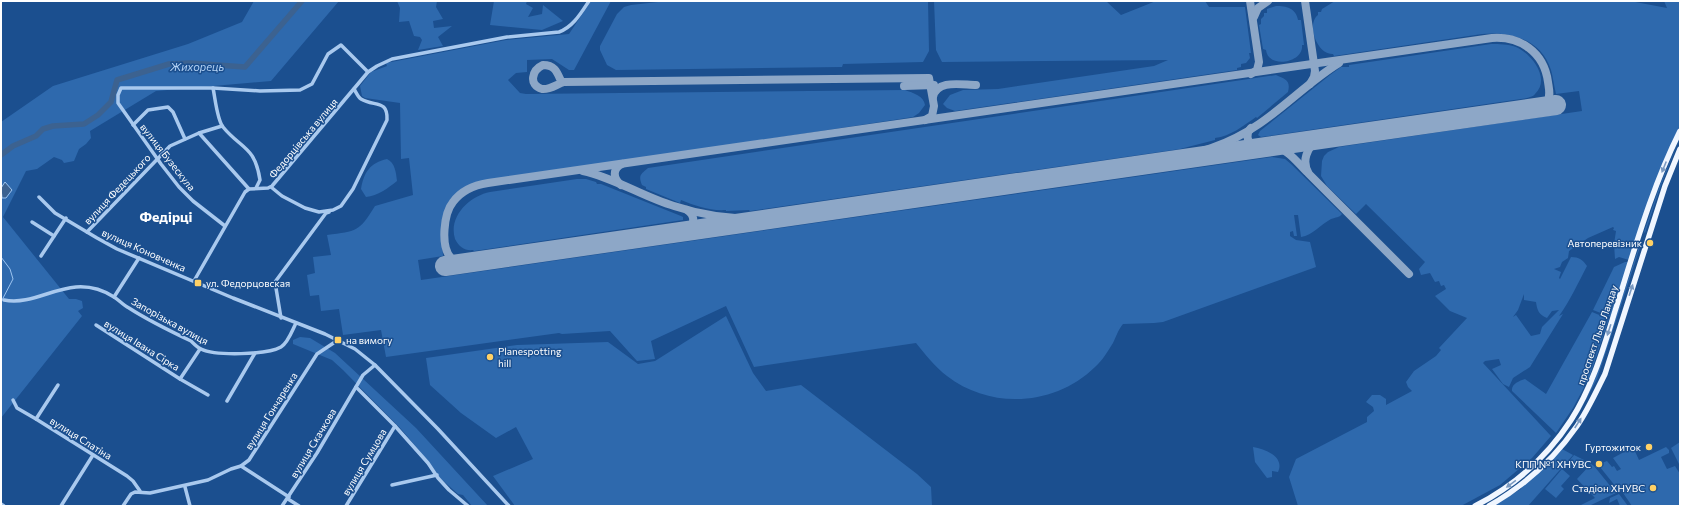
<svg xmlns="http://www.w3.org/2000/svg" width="1681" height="507" viewBox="0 0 1681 507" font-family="Commissioner,sans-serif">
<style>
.green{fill:#2e69ad;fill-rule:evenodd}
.water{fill:#3c6290;stroke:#9cc4f0}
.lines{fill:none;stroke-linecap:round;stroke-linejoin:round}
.stream{stroke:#9cc4f0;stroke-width:1}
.river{stroke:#3c6290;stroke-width:5.5}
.taxiway{stroke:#8da7c7;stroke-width:8}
.runway{stroke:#8da7c7;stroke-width:20}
.street{stroke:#a9c9ee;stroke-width:3.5}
.primary{stroke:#f0f6ff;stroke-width:5.5}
.oneway{fill:#7b9ac1}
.poi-dot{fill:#ffd166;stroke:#1b4f8f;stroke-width:1.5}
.labels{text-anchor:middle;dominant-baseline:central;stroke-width:3;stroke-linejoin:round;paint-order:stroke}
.street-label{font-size:10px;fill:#fff;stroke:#1b4f8f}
.poi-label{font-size:10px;fill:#fff;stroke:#1b4f8f;text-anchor:end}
.water-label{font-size:11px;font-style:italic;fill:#b5d3f5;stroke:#1b4f8f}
.district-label{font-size:14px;font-weight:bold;fill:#fff;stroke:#1b4f8f}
</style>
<rect width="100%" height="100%" fill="#1b4f8f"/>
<!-- green -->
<g class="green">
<polygon points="254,1 339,1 271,81 156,91 90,131 91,138 86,144 79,149 74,161 64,163 62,160 54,157 37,169 26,171 3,217 69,299 76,299 82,301 83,308 78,311 82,316 1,418 1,122 53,86 188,44 242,22"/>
<polygon points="397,1 437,1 436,7 443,19 433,21 434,28 452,26 438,37 443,46 418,50 422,40 420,37 414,36 409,21 399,22 400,8"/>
<polygon points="494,1 527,1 526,4 533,8 528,17 542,14 543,5 563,21 542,30 490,25"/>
<path d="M591,1H611L574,70H569L552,59L527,60V72L516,73L508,80L520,93L526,94L905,90C913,93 924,96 925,105L919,113L913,117L478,183C444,198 440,221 443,256L418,260L421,280L1272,157L1285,159L1291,164L1342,214C1339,218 1336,217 1331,219C1320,225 1313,235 1301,237L1298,215H1294L1297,236H1294L1293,231L1290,232V236L1296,240L1310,242L1316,267L1163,322L1154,323L1123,324C1118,330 1116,337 1113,343C1108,351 1102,361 1095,367C1055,406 991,410 947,376C935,367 925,354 916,343L754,367L726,306L651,341L655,359L637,361L610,331L562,334L559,333L386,357L381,330L343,335L339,309L321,311L319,295L310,296L307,275L315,273L313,257L331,255L327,235C357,231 359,232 375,206L413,195L409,158L401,159L400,103L365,98L362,96L360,86L371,72L387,66L386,63L506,40L569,34Z"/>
<polygon points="667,1 928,1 929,51 923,62 843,64 842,67 616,70 607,65 600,50 600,46 617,14 624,7 631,5"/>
<polygon points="934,1 1106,1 1121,15 1156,1 1205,1 1209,7 1245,7 1251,53 1249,53 1250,58 1246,63 1241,64 1241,67 1237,68 1237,70 955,111 947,108 943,104 950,95 963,90 998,89 1154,66 1168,60 942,62 936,50"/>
<path d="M1335,1H1630L1667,8L1664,1H1680V125L1661,167L1629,260L1619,257L1615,259L1614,244L1616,231L1613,230L1614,228L1613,227L1588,238L1569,251L1568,258L1562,262L1560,267L1554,269L1561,272L1559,278L1560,279L1571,257C1579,257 1583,260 1587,266C1578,283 1570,301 1559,316L1563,314L1530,367L1513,378L1509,387L1503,384L1492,369L1501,365L1499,359L1485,361L1483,363L1551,436L1532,458L1500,485L1461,506H1298L1289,477L1296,459L1367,422V417L1374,411L1373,407L1366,402L1372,395H1380L1386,399V405L1412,391L1408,387L1406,382L1414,371L1436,356L1441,350L1439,348L1467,318L1450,311L1435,296L1446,289L1444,285L1441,286L1439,281L1435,282L1430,273L1421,275L1419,269L1425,262L1366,204L1356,214L1327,186L1321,176L1322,161L1324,156L1328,152L1339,147L1582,111L1579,91L1556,94C1554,86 1553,77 1551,70C1541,39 1510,31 1482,34L1334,56L1333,54C1317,55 1306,24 1318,15V12H1321L1322,9ZM1524,294V300L1536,302C1537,310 1539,315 1547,318L1552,311L1559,310L1542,327L1540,334L1531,336L1516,315L1513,317L1518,310Z"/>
<path d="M1276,6C1286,6 1296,8 1298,20H1301L1304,45H1302C1304,63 1268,69 1266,50L1263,49L1259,25L1261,24V19L1264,16V13H1267V9Z"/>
<path d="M1491,44C1499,44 1508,44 1516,47C1532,54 1551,79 1535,94C1533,97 1529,97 1527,98L1261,137L1258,135L1260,131L1330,75L1341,67H1349V65Z"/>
<path d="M1276,75C1285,79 1291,80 1288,92L1257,118L1256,117C1243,126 1231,136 1215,138V140L1180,149L750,211L749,210L726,211V210C709,211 696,206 681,200L680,203L646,189V187L642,185C638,175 641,174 648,168Z"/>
<polygon points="1680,138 1661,185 1645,233 1644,232 1660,185"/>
<path d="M387,159C395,163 396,172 397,181C388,188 378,196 366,197L361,189C364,172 370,163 387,159Z"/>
<path d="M577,179H586L596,182L597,184H601L681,216L683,217V220L474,251L473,250C465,251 459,247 455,239C448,216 470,196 490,192Z"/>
<polygon points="1641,241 1642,241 1597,379 1580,411 1564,435 1585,401 1595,379"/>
<polygon points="1625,262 1628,262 1611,317 1593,310 1614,267"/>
<path d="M1592,312L1609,319L1589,378L1573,408L1556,433L1512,391C1511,384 1519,381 1525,379L1546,394Z"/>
<polygon points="726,316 753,373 766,391 801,385 917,474 931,487 932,506 515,506 493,476 533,459 516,427 496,438 461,413 430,385 426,358 517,345 608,342 638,364 655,361"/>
<polygon points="300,337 310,338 335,353 416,428 488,506 472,506 463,495 458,494 440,478 428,461 401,429 343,370 332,360 293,344 293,340"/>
<polygon points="1680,442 1680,466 1671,448"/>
<path d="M1253,447C1266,449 1285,457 1278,472L1272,471V477L1267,478L1255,462Z"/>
<polygon points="1563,447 1562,449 1573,455 1528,506 1492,506 1521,489 1522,486"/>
<polygon points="1633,447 1639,460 1666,447 1669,450 1669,453 1661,457 1667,469 1675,466 1680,474 1680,506 1632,506 1621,490 1616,487 1600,467 1599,464 1607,461 1612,467 1614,466 1617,471 1621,469 1613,458"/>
<polygon points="1574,455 1584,460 1577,468 1569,461"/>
<polygon points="1591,464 1594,466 1616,493 1589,506 1579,506 1595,498 1577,479"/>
<polygon points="1562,469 1570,476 1561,486 1564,489 1556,498 1545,489"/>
<polygon points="1619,494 1628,506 1620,506 1617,499 1609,503 1610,498"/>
</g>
<!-- water -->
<polygon class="water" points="5,182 12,190 6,198 2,198 1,188"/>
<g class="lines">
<!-- stream -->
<polyline class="stream" points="1,257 10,269 13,279 1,302"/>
<!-- river -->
<polyline class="river" points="1,155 13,146 36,136 43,129 53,126 84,124 98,115 111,102 117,80 169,64 190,63 245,67 302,1"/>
<!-- taxiway -->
<g class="taxiway">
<polyline points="1250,1 1259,62 1257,70 1251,74"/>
<polyline points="1305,1 1315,71 1314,77 1310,84"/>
<polyline points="1254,17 1258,8 1268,1"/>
<path d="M564,82C557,84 550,90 542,89C528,85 532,70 543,65C555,65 557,72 561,81L564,82L929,78L934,106L932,116L925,120"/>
<polyline points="904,86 934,85"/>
<path d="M933,97C937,79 962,85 976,85"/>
<path d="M1251,128L1248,132C1246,140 1250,147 1258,148"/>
<path d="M1318,139C1307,148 1301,161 1309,174L1409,274"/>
<path d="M1272,146C1287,148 1297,162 1307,172"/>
<path d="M1161,162C1198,153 1227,146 1259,124C1287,105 1311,80 1339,63"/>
<path d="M583,171C615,178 643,197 674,206C707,217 739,220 773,218"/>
<path d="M621,185C613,178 612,169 622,164"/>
<path d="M685,231C694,226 697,217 687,210"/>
<path d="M468,263C462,263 455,263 451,258C440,246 444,213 453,202C461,191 475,185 488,183L1492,38C1520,36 1544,52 1548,82C1549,89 1551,96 1547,103L1535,108"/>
</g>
<!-- runway -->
<polyline class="runway" points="445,266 1556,105"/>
<!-- street -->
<g class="street">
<path d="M213,88C215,97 217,120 223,127C241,149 255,146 260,180L256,188"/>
<polyline points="133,125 148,110 168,107 173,112 185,139"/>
<polyline points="199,133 249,189"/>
<path d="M271,187L282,196L305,208L319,212L333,210L341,206L353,189L387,120C388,99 374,107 361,99C358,97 356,92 354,89"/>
<polyline points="39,197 55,213 97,238 117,249 233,298 325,334 355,349 375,365 438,429 509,506"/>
<polyline points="32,222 54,236"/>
<polyline points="225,226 193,201 179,187 161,164 118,103 118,95 121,88 213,88 260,91 300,90 312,84 328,54 341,45 368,72"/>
<polyline points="87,232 170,146 199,133 222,126"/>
<polyline points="41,256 66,218"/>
<path d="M194,281L245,192L249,189L268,188L272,186L368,72L377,66L392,59L507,37L559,32C573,27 581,13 589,1"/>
<polyline points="114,297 139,258"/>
<path d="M4,300C29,305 51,289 76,287C89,286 103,290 114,297C119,300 123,305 129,308C149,321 170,331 191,341C194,344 198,348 201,349C215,356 267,355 281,347C288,343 292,331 296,323"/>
<polyline points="281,318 275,282 326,213 329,212"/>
<polyline points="96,325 180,379 200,349"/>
<polyline points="180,379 208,395"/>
<polyline points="356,387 395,426 428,463 438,478 449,490 468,506"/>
<polyline points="13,400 17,408 36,419 127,476 133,481 140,491"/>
<polyline points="227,401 255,353"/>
<polyline points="36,419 58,385"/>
<polyline points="241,466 289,497"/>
<polyline points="392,485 437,475"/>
<polyline points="185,487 190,506"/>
<polyline points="288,499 299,506"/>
<polyline points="1,504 4,506"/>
<polyline points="61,506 93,455"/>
<polyline points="123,506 131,494 135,492 150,493 208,480 231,469 241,466 249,460 317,354 338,340"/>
<polyline points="282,506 317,453 363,375 375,365"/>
<polyline points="346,506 395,426"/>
</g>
<!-- primary -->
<g class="primary">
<path d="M1475,506C1514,486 1547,457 1571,420C1593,386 1604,346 1616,308C1635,248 1652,187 1680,131"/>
<path d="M1489,506C1524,486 1554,459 1577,426C1588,410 1596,392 1605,374L1665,186L1680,149"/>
</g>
</g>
<!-- one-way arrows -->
<defs><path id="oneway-solid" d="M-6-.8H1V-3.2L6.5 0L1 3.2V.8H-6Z"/></defs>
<g class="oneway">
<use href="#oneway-solid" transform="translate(1664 167) rotate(112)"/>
<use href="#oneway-solid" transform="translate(1631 290) rotate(-72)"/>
<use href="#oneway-solid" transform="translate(1609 330) rotate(108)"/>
<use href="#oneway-solid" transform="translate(1578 423) rotate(-57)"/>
<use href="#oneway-solid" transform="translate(1511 484) rotate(144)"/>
</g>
<!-- markers -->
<g class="poi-dot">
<circle cx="1650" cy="243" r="4"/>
<rect x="194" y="279" width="8" height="8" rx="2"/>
<rect x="334" y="336" width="8" height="8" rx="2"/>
<circle cx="490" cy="357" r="4"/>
<circle cx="1649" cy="447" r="4"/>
<circle cx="1599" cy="464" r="4"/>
<circle cx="1653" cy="488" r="4"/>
</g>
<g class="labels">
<!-- street labels -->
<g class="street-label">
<text transform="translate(303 138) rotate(-50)">Федорцівська вулиця</text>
<text transform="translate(168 157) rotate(52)">вулиця Бузескула</text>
<text transform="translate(117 189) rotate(-47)">вулиця Федецького</text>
<text transform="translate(144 250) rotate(24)">вулиця Коновченка</text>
<text transform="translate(170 321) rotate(29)">Запорізька вулиця</text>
<text transform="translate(1597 335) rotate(-71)">проспект Льва Ландау</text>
<text transform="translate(142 345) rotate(32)">вулиця Івана Сірка</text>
<text transform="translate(271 411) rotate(-58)">вулиця Гончаренка</text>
<text transform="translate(81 438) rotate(32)">вулиця Слатіна</text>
<text transform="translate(313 443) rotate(-59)">вулиця Скачкова</text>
<text transform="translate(364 462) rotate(-59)">вулиця Сумцова</text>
</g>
<!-- poi labels -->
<g class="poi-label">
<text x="1642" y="243">Автоперевізник</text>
<text x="206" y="283" text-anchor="start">ул. Федорцовская</text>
<text x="346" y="340" text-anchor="start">на вимогу</text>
<text x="498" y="351" text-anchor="start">Planespotting<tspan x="498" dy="12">hill</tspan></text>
<text x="1641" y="447">Гуртожиток</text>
<text x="1591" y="464">КПП №1 ХНУВС</text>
<text x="1645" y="488">Стадіон ХНУВС</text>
</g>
<!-- water labels -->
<g class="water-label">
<text x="197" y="66">Жихорець</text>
</g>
<!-- district labels -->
<g class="district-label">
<text x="166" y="216">Федірці</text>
</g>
</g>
<!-- border -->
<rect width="1681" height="507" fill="none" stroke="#ffffff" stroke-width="4"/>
</svg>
